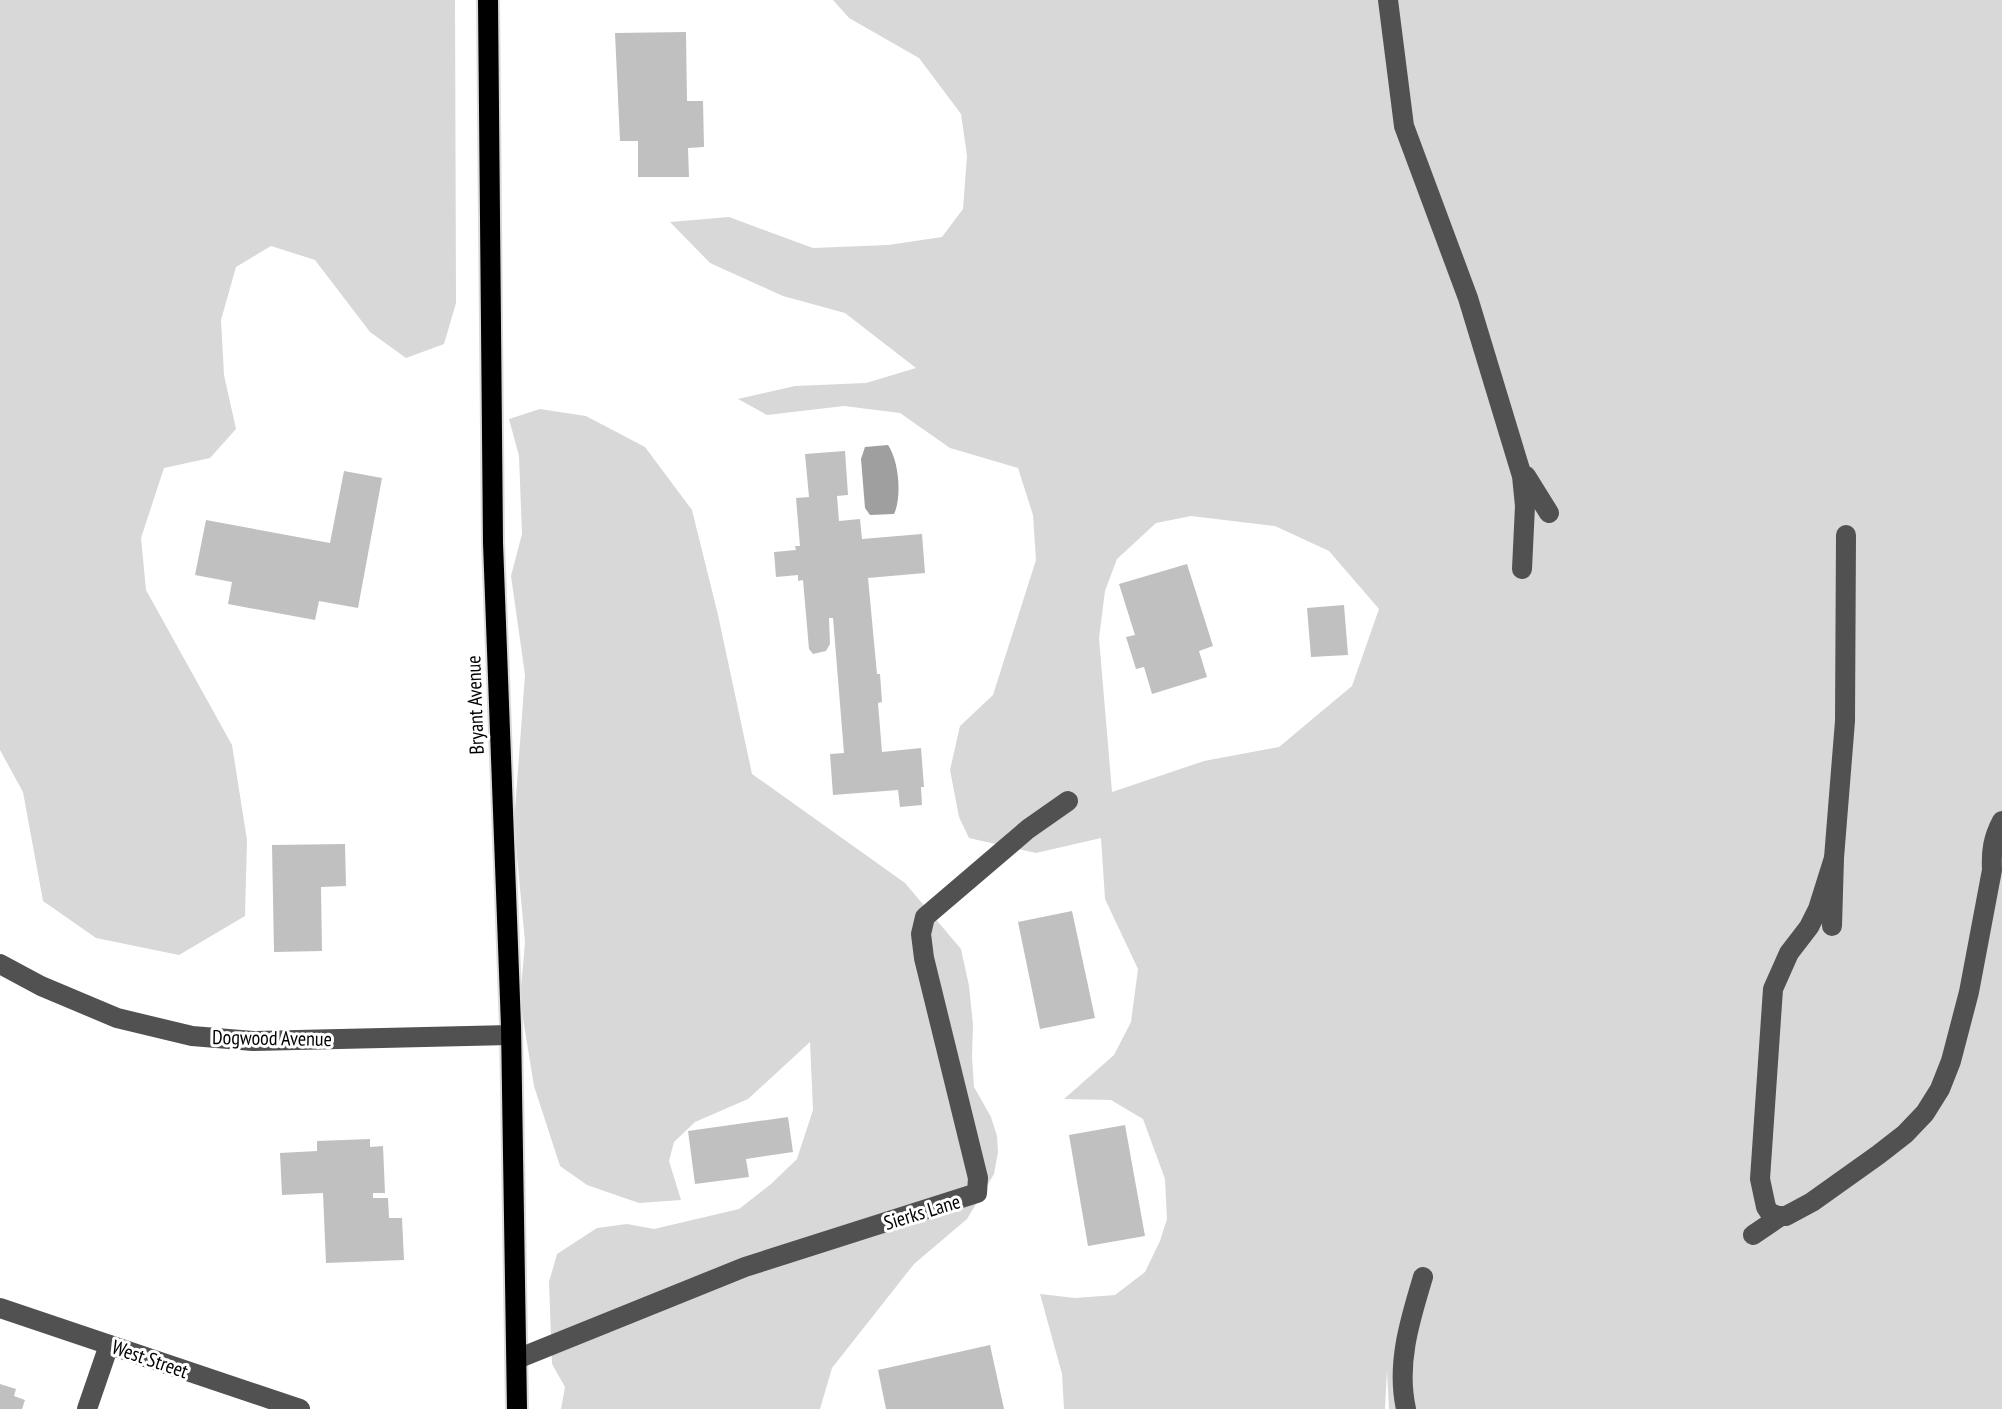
<svg xmlns="http://www.w3.org/2000/svg" width="2002" height="1409" viewBox="0 0 2002 1409" font-family="'PT Sans Narrow',sans-serif">
<style>
.green{fill:#d8d8d8;fill-rule:evenodd}
.water{fill:#9f9f9f}
.building{fill:#c0c0c0}
.lines{fill:none;stroke-linecap:round;stroke-linejoin:round}
.major-casing{stroke:#dbdbdb;stroke-width:24}
.minor{stroke:#515151;stroke-width:20}
.major{stroke:#000;stroke-width:20}
.labels{text-anchor:middle;dominant-baseline:central;stroke-width:6;stroke-linejoin:round;paint-order:stroke}
.street-label{font-size:20px;fill:#000;stroke:#fff}
</style>
<rect width="100%" height="100%" fill="#fff"/>
<!-- green -->
<g class="green">
<polygon points="0,0 455,0 456,303 444,344 406,358 370,332 315,260 271,246 236,267 221,320 224,375 236,429 210,458 164,468 141,538 146,590 232,745 247,840 245,916 179,955 96,938 43,901 23,792 0,750"/>
<path d="M833,0H2002V1409H1389L1387,1370L1385,1409H1064L1062,1374L1040,1294L1075,1298L1115,1295L1145,1272L1160,1241L1167,1219L1165,1179L1143,1119L1111,1100L1064,1099L1114,1055L1131,1022L1138,969L1105,899L1101,838L1036,853L969,838L959,817L950,770L960,726L993,695L1036,560L1033,515L1018,468L950,448L900,413L844,406L767,415L738,399L795,386L866,383L916,368L845,313L783,296L710,263L670,222L729,217L813,248L888,245L942,237L963,209L967,156L961,114L919,58L849,18ZM1191,516L1275,526L1329,551L1379,609L1352,686L1279,747L1204,761L1112,792L1099,638L1105,591L1117,559L1156,523Z"/>
<polygon points="540,409 586,416 645,447 692,510 718,615 752,774 905,883 961,949 969,986 973,1025 972,1057 974,1087 991,1117 997,1136 998,1152 994,1174 967,1219 914,1264 832,1368 820,1409 561,1409 565,1387 552,1364 549,1282 557,1254 597,1228 627,1224 654,1229 739,1209 771,1184 797,1159 813,1110 810,1042 748,1099 695,1122 674,1142 669,1161 681,1200 639,1203 587,1185 560,1166 534,1086 520,1000 525,942 514,824 525,675 511,576 522,534 519,456 509,419"/>
</g>
<!-- water -->
<path class="water" d="M888,445C899,461 902,497 894,514L870,515L865,508L861,459L865,447Z"/>
<!-- building -->
<g class="building">
<polygon points="686,32 687,101 703,101 704,147 688,148 689,177 638,177 638,141 620,141 615,33"/>
<polygon points="845,451 848,495 837,496 839,521 860,519 862,539 922,534 925,573 868,578 877,674 880,674 882,702 878,703 882,752 921,748 924,787 921,787 922,805 900,807 898,790 833,795 830,754 844,753 833,618 829,618 830,644 826,651 813,654 809,649 803,580 798,581 798,575 776,577 774,552 796,550 795,546 800,546 796,498 809,497 805,454"/>
<polygon points="344,471 382,478 358,608 319,601 315,620 228,604 232,582 195,575 206,520 330,543"/>
<polygon points="1187,564 1213,646 1199,651 1207,677 1152,694 1144,667 1136,669 1126,637 1135,635 1119,584"/>
<polygon points="1344,605 1348,655 1311,657 1307,608"/>
<polygon points="345,844 346,886 321,887 322,951 274,952 272,845"/>
<polygon points="1072,911 1095,1018 1040,1029 1018,922"/>
<polygon points="788,1117 793,1152 746,1159 749,1177 695,1184 688,1131"/>
<polygon points="1125,1125 1145,1236 1088,1246 1069,1135"/>
<polygon points="370,1139 370,1147 383,1146 385,1193 373,1193 373,1198 388,1198 389,1218 402,1218 404,1260 326,1263 323,1193 282,1195 280,1153 317,1151 317,1141"/>
<polygon points="990,1345 1004,1409 886,1409 878,1370"/>
<polygon points="0,1384 16,1389 14,1396 25,1400 22,1409 0,1409"/>
</g>
<g class="lines">
<!-- major casing -->
<g class="major-casing">
<polyline id="major" points="488,0 493,543 511,1026 517,1409"/>
</g>
<!-- minor -->
<g class="minor">
<polyline points="1388,0 1404,126 1468,298 1522,476 1525,506 1522,569"/>
<polyline points="1526,476 1549,513"/>
<path d="M1834,858L1818,909L1809,927L1789,953L1773,989L1760,1179L1766,1207L1770,1213L1778,1216H1786L1812,1202L1878,1155L1905,1134L1925,1113L1940,1089L1951,1061L1969,992L1992,870C1991,851 1993,838 2002,821"/>
<polyline points="1832,926 1834,858 1845,721 1846,535"/>
<polyline points="0,964 41,986 117,1018 192,1036 253,1041 511,1035"/>
<polyline points="1753,1235 1781,1216"/>
<polyline points="0,1308 300,1409"/>
<polyline points="517,1359 745,1267 977,1193 978,1178 924,958 921,934 925,917 1028,829 1068,801"/>
<polyline points="87,1409 109,1345"/>
<path d="M1406,1409C1396,1364 1410,1320 1423,1277"/>
</g>
<!-- major -->
<use href="#major" class="major"/>
</g>
<g class="labels">
<!-- street labels -->
<g class="street-label">
<text transform="translate(475 705) rotate(-92)">Bryant Avenue</text>
<text transform="translate(272 1038) rotate(1)">Dogwood Avenue</text>
<text transform="translate(922 1212) rotate(-17)">Sierks Lane</text>
<text transform="translate(150 1359) rotate(19)">West Street</text>
</g>
</g>
</svg>
